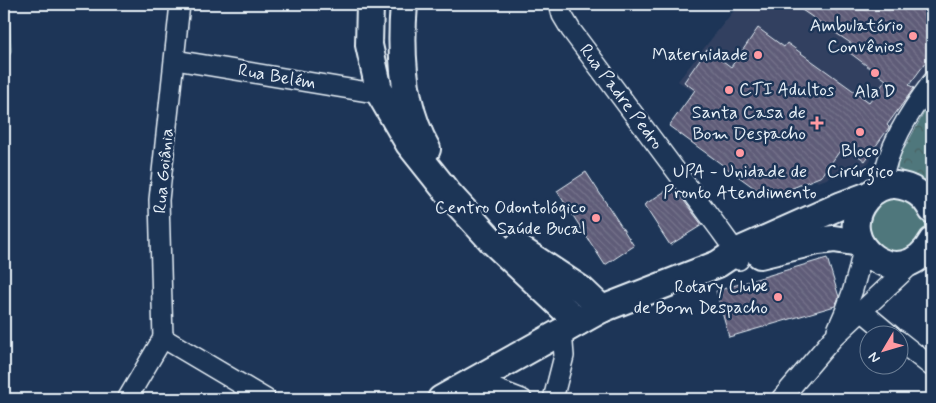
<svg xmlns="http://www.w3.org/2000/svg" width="936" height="403" viewBox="0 0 936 403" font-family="Mynerve,sans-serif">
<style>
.built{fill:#314161}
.green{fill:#4f777b;stroke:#9cb4ba}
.forest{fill:url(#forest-crowns);stroke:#9cb4ba}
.building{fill:url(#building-back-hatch);stroke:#e8f1f8}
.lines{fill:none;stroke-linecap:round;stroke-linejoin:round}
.minor-casing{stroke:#e8f1f8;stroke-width:22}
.secondary-casing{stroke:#e8f1f8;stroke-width:30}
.minor{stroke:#1d3557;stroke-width:19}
.secondary{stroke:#1d3557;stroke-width:26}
.poi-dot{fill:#ff9aa2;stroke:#1d3557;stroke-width:2}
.labels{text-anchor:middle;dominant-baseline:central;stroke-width:5;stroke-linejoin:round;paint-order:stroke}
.poi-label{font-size:18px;fill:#e8f1f8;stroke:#1d3557;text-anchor:end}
.street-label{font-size:18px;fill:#e8f1f8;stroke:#1d3557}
</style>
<defs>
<pattern id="forest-crowns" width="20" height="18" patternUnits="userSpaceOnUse" patternTransform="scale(1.25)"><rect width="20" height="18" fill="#4f777b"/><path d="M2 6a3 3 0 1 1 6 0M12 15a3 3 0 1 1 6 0" fill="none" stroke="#4a6062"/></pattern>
<pattern id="building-back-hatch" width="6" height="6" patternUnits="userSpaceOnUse" patternTransform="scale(1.25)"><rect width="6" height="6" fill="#5f5c78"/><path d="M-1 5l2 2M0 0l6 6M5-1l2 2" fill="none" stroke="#76748c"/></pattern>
</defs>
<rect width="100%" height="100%" fill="#1d3557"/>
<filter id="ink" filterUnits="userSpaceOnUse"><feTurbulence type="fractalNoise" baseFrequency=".02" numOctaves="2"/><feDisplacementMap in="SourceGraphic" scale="10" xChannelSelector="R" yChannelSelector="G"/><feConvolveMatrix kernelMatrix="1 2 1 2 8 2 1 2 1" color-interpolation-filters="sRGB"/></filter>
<g filter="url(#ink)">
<!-- built -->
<polygon class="built" points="739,4 932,4 932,74 867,165 818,182 678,81"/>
<!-- green -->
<path class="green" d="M896,190L929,217C930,230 928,238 921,248L881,256L861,217Z"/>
<!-- forest -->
<g class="forest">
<polygon points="4,4 9,4 11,51 4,73"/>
<polygon points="925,111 932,116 932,187 926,186 897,168 900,156"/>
</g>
<!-- building -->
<g class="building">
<polygon points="793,4 932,4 932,54 909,85 914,88 887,125 889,127 888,129 865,161 844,145 822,176 768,198 669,126 695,90 684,82 707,49 731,67 758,28 784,47 787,43 869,102 886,80 850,53 855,46"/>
<polygon points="586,172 634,246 605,265 557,191"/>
<polygon points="673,186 702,225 670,245 644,205"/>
<polygon points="827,258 839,297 835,306 729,337 716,291"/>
</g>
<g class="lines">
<!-- minor casing -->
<g class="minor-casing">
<g id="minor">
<polyline points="559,4 562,15 571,30 720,230 733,248 739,260"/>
<polyline points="175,60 380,94 391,95"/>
<path d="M881,188C887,147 908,114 932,82"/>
<polyline points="862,311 892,336"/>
<path d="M837,330C850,303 858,277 863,248"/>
<polyline points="163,338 159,200 180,4"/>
<polyline points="163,338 266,399"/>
<polyline points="898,340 932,367"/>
<polyline points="475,381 522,399"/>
<polyline points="127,399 163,338"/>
<polyline points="553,399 564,356 562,331"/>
<polyline points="781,399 833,338 916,260"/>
</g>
</g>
<!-- secondary casing -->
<g class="secondary-casing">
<g id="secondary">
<polyline points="370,4 369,45 380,94 409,144 448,193 490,239 578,322"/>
<path d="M404,4C400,51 403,107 427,149"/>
<path d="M932,210C924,195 913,187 896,185C885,184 873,190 866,199C829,243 901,297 932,241"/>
<polyline points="517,247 582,290 602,309"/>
<polyline points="760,255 818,241 834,239 860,243"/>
<polyline points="441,399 602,309 718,264 736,252 842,205 869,195"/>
</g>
</g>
<!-- minor -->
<use href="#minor" class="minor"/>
<!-- secondary -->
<use href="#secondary" class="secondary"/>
</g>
</g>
<!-- markers -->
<g class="poi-dot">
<circle cx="913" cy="36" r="5"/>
<circle cx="758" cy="55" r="5"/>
<circle cx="875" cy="73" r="5"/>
<circle cx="729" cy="90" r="5"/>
<path d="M814.5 115.5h5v5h5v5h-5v5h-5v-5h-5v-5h5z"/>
<circle cx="860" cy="132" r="5"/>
<circle cx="740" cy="153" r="5"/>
<circle cx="596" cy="218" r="5"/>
<circle cx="778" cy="297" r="5"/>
</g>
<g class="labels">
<!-- poi labels -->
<g class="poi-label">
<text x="903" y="26">Ambulatório<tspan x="903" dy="21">Convênios</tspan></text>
<text x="748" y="55">Maternidade</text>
<text x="739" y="90" text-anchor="start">CTI Adultos</text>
<text x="875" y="92" text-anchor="middle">Ala D</text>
<text x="806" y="113">Santa Casa de<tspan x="806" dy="21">Bom Despacho</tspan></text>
<text x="860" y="151" text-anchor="middle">Bloco<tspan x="860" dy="21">Cirúrgico</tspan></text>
<text x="740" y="172" text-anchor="middle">UPA - Unidade de<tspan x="740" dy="21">Pronto Atendimento</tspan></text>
<text x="586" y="208">Centro Odontológico<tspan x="586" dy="21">Saúde Bucal</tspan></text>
<text x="768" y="287">Rotary Clube<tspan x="768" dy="21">de Bom Despacho</tspan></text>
</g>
<!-- street labels -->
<g class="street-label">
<text transform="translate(277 77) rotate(10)">Rua Belém</text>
<text transform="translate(621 97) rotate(53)">Rua Padre Pedro</text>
<text transform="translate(164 171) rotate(-85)">Rua Goiânia</text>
</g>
</g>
<!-- margin -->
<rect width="936" height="403" fill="none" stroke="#1d3557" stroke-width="20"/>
<rect x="10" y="10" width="916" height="383" fill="none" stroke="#e8f1f8" stroke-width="2" filter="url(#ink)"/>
<!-- north arrow -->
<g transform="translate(884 350) rotate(232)"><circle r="24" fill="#1d3557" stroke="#6e8097"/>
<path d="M0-4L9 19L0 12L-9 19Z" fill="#ff9aa2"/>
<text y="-8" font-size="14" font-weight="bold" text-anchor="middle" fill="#e8f1f8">N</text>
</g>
</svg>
